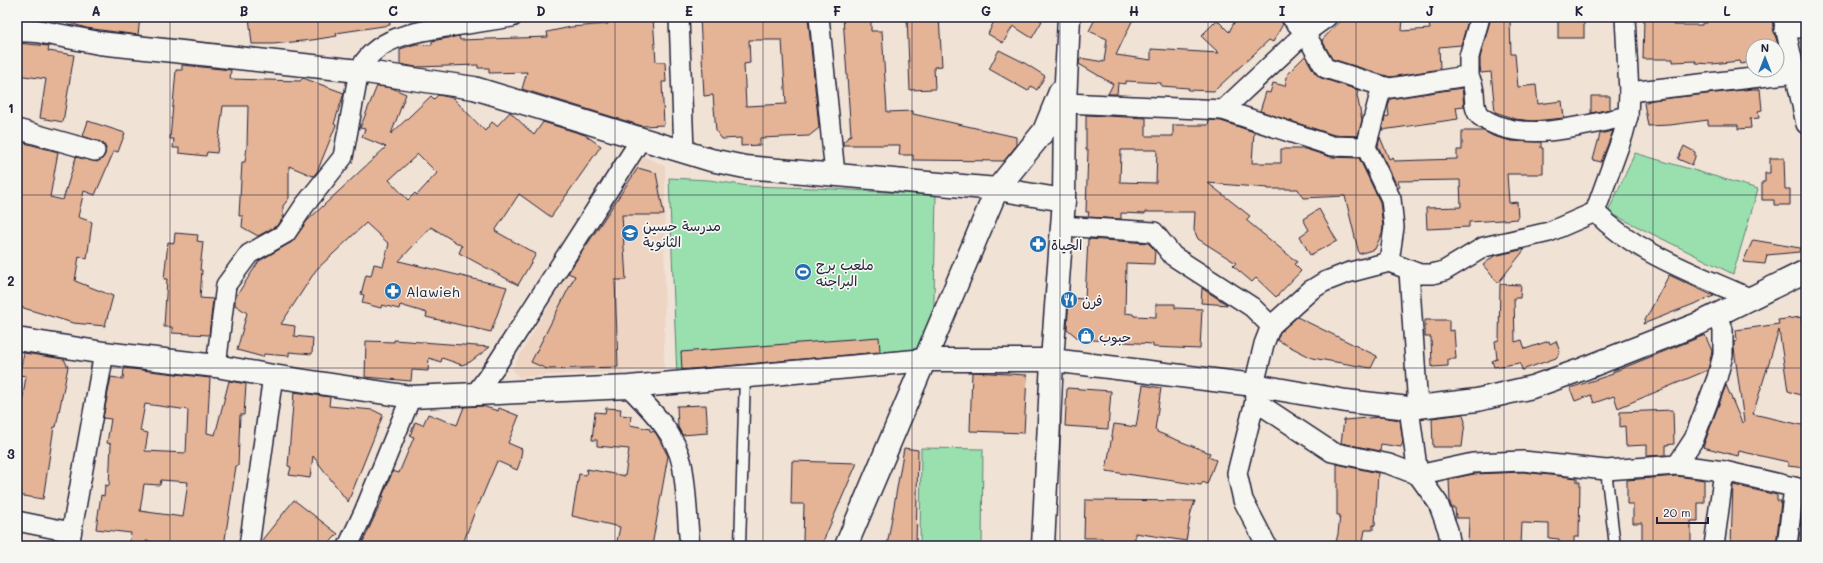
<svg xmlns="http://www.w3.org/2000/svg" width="1823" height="563" viewBox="0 0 1823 563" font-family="Mali,'Playpen Sans Arabic',sans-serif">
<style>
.built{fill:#edd4c3}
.green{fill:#99e0ae;stroke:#5e8174}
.building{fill:#e5b496;stroke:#22223b;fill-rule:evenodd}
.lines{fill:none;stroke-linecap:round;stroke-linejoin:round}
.service-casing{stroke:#22223b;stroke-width:13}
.minor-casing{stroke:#22223b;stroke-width:22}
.tertiary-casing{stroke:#22223b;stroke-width:25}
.service{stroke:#f6f6f2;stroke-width:10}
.minor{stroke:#f6f6f2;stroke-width:19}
.tertiary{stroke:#f6f6f2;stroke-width:22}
.grid{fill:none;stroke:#22223b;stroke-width:1;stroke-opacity:0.55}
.labels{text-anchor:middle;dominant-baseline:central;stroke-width:3.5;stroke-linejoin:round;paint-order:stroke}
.poi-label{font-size:14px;fill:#22223b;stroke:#f6f6f2;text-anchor:start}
.neatline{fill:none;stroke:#22223b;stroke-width:1.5}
.grid-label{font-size:13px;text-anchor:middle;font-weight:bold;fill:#22223b}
</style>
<rect width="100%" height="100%" fill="#f1e2d6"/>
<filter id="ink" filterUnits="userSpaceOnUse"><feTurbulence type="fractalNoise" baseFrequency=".025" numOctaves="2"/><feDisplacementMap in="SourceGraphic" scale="8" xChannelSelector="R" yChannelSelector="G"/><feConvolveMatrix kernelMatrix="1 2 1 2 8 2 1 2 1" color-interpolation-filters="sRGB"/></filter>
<g filter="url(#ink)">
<!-- built -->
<polygon class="built" points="643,156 665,166 664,369 519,377 512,369 551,301"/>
<!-- green -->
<g class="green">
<polygon points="1635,153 1758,189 1733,274 1608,212"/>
<polygon points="669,178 709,180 748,186 816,188 936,195 933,349 677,377"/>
<polygon points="921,448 983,449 982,546 920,546"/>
</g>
<!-- building -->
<g class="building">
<polygon points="62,17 140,17 138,35 86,28 61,20"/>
<polygon points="249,17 389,17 390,25 336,33 337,36 312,40 273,44 252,44"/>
<polygon points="608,17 653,17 656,62 665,62 666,82 662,82 664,125 642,126 522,89 527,72 489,73 489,68 478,68 478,65 416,67 400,64 400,49 416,44 432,45 432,41 459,36 460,40 548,37 547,32 571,27 608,24"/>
<path d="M700,17H808L819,128L809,136L760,138V145L741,146V138L722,139L716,131L713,95L704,96ZM749,40H782L786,104L746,106L744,64L750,63Z"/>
<polygon points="843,17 871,17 871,31 882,31 887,112 913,111 913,114 1016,137 1016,146 1004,161 913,160 913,155 899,155 900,145 843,145 843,142 851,135"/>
<polygon points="907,17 939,17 942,66 934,67 935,89 910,90"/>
<polygon points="996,17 1035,17 1042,21 1032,38 1013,26 1003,43 988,34"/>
<polygon points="1096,17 1134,17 1116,55 1151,60 1151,49 1219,53 1201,36 1217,20 1229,32 1237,17 1280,17 1283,24 1273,42 1269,40 1214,91 1188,90 1189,88 1161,86 1161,83 1126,81 1126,84 1118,83 1117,94 1108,94 1113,84 1079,64 1080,58 1104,62 1107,39 1089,31"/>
<polygon points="1344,17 1403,17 1402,31 1430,29 1428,17 1469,17 1461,45 1439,47 1440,69 1390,77 1332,59 1322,40"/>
<polygon points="1491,17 1505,17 1505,19 1510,19 1511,54 1515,54 1518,87 1536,85 1538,104 1562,101 1564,118 1533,121 1515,119 1495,112 1491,72 1481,73 1480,66 1480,58"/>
<rect x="1558" y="17" width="26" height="21"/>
<polygon points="1644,17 1673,17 1673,25 1702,25 1702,23 1707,23 1707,18 1772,17 1773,28 1778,45 1753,46 1753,62 1740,64 1739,61 1712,64 1696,63 1696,61 1673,62 1673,59 1643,59"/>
<polygon points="17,43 49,46 48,51 74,55 63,122 40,118 46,79 17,75"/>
<polygon points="999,50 1023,62 1045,76 1037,90 1031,86 1028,91 989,69"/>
<polygon points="1305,56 1315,73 1321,78 1358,90 1357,95 1362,120 1358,136 1334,135 1260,111 1266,92 1270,93 1273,83 1285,86 1288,73"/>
<polygon points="182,65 231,70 230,79 300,81 303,78 344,93 334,124 336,125 317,172 313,176 289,166 289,198 283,206 283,218 278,225 258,236 242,227 243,216 239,216 242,162 245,162 247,147 248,106 223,106 217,153 207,152 206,156 179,153 179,148 173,148 174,139 170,139 176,70 182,70"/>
<path d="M377,86L392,88L406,94L391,134L431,96L434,99L438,95L453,98L485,131L492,122L497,126L510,112L534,135L543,122L585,135L601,146L551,217L519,194L495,231L536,254L518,285L459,253L462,246L431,227L399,261L507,287L491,332L426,317L427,313L400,305L399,309L382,305L381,308L362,303L364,295L361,294L366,275L371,276L374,264L383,266L389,244L366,223L316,270L281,324L295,326L294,336L313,338L312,354L289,352V356L264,354L263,357L237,350L247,313L235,305V298L259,261L292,242L307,221L386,147L362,137L365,129L360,128ZM418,154L437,173L417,195L415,193L408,200L389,180Z"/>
<polygon points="1462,88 1464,106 1456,107 1458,119 1382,130 1385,117 1389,116 1388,107 1390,99"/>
<polygon points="1752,89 1760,89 1762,110 1758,111 1759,118 1750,119 1751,128 1738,129 1738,125 1708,125 1708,120 1670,125 1648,126 1644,103 1652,100"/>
<polygon points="1591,96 1610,96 1610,109 1591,113"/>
<path d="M1086,115L1146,118V136H1173V125H1208L1209,120L1221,121L1254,132L1252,163H1281V149H1305L1331,157L1359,158L1380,202L1383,227L1382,233L1375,249L1359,254L1345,196L1303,198L1298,189H1268V188L1208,183L1250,216L1246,220L1297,262L1294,264L1301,271L1276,297L1256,278L1252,282L1233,266L1236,263L1198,239L1194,230L1195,212H1145V214L1121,213V219L1088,217L1089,212H1086L1088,150H1086ZM1121,150H1157L1156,183L1120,182Z"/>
<polygon points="88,121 125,133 118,152 114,151 95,195 84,191 78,217 92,222 87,259 79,256 75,281 113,296 105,326 73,323 17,306 17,141 58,152 50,197 63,200 76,157 97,162 102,159 105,154 106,148 103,143 83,136"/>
<polygon points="1462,131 1484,131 1493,136 1511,141 1541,142 1541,148 1543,148 1543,174 1507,174 1509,203 1517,202 1518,219 1469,222 1469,227 1427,229 1426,208 1461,207 1460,180 1398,181 1400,187 1398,188 1378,146 1380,137 1389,159 1393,157 1394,161 1457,159 1457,150 1462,150"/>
<polygon points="1613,131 1601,162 1593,160 1600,134"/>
<polygon points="1684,146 1695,152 1695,157 1692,165 1678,159"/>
<polygon points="1770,158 1784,158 1785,189 1790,189 1790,205 1774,205 1774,200 1762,200 1762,182 1765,182 1765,173 1770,173"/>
<polygon points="638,168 656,173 664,215 622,215 626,280 615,280 618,367 547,369 531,362 575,276 568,273"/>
<polygon points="1319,209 1337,241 1310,255 1300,236 1309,230 1303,219"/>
<polygon points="175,233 198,235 197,241 203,242 200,270 202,270 200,298 213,299 209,335 172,333 172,327 164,327 167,279 164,279 168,242 174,243"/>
<polygon points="1088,239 1148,243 1155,250 1154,264 1126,263 1125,313 1133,314 1134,316 1156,317 1156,304 1175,304 1175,308 1202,309 1200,349 1153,347 1153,344 1079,339 1067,329 1069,298 1085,299"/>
<polygon points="1753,240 1800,248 1799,252 1767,255 1765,264 1743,262"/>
<polygon points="1525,249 1498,283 1483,265 1494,256"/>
<polygon points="1669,275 1714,296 1643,324"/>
<polygon points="1500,284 1521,285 1520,298 1514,298 1515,342 1522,340 1525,349 1549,341 1550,344 1556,341 1560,352 1556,358 1522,370 1520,363 1494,367 1492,361 1497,359 1495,341 1499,340"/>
<polygon points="1202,288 1203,289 1228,305 1201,303"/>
<polygon points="1297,317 1377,356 1371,368 1312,358 1277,340 1280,332"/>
<polygon points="1801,317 1802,324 1806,323 1806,397 1788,391 1779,330 1753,414 1806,426 1806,468 1788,466 1788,462 1739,451 1738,456 1703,447 1726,385 1742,423 1744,422 1734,348 1734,342 1737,341 1736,330 1779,324 1778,320"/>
<polygon points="1425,320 1449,320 1449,331 1454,330 1456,359 1448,359 1448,366 1432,367 1431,337 1425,337"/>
<polygon points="1705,335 1712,351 1708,370 1618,408 1614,396 1594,403 1591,395 1575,401 1570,388 1613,374 1613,372"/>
<polygon points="879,337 880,352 682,370 681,352"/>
<polygon points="394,340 490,347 470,362 462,365 442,358 441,362 429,358 428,371 412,370 411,381 365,377 366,341 394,342"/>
<polygon points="24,353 64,359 68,367 56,427 54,427 43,499 17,495 17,435 26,376 19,375"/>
<path d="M124,368L210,378L207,433L215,435L229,381L246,384L244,415H240L238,466H236L224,546H179L146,541L145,546H129L131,533L96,529L101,495L104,496L105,485L109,486L111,444L107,443L111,419L103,418L111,377L123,379ZM145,404L188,410L186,453L145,451L148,433L140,431ZM161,480L188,482L183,517L140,511L144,484L160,485Z"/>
<polygon points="972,372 1027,375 1024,433 970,431"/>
<polygon points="1143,385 1161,388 1155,430 1157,430 1157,432 1210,453 1208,457 1216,460 1207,484 1203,482 1201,485 1106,471 1114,424 1136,427"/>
<polygon points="1067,388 1111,391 1108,429 1065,426"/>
<polygon points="294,392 330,397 329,406 373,410 383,415 348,502 313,456 310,478 289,475 291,467 288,466"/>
<polygon points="706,405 708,433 682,435 678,427 677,406"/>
<polygon points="482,406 498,411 499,408 519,416 508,443 522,449 520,462 517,470 497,461 479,504 478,503 462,546 361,546 384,496 382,497 393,471 399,473 414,437 410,436 415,422 423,425 428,414 457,425 464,407"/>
<polygon points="606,408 621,409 620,415 631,416 630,425 650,429 650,431 655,432 658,437 668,456 652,546 616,546 620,527 572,516 579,474 586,475 587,469 625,476 629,449 597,446 597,440 592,440 595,412 605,413"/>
<polygon points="1673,410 1674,444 1666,445 1666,455 1647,456 1647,445 1626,446 1625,426 1620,427 1620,412"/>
<polygon points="1463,414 1465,422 1462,447 1433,447 1432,418"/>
<polygon points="1381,417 1400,420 1403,442 1401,447 1381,444 1380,451 1341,443 1344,420"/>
<polygon points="904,448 918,450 916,546 887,546"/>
<polygon points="792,461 857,463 821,546 815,546 803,541 804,504 791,504"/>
<polygon points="1337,464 1378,473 1375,525 1373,525 1373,530 1365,530 1362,546 1335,546 1338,534 1340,515 1337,515"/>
<polygon points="1523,472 1577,478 1577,482 1580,482 1579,537 1574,537 1574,546 1559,545 1559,539 1549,538 1549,524 1522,523 1521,546 1468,546 1469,518 1456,518 1455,508 1452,508 1450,503 1449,479 1474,474"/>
<polygon points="1677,476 1704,480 1704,503 1698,503 1698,521 1691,521 1691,545 1642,546 1642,523 1633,523 1633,504 1627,504 1627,480"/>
<polygon points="1733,485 1777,495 1777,501 1781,501 1776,546 1731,546"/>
<polygon points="294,500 338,534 329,543 328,546 269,546 262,540"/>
<polygon points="1085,500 1195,501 1191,512 1186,541 1135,533 1135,543 1123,543 1123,546 1102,546 1102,538 1084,538"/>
<polygon points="1803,502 1806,502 1806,546 1798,546"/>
</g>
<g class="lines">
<!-- service casing -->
<g class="service-casing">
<g id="service">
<polyline points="1606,470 1615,546"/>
<polyline points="740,546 745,376"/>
</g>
</g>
<!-- minor casing -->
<g class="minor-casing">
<g id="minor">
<polyline points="679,17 684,151"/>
<polyline points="819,17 835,174"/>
<polyline points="1291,17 1305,33 1325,68 1382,86"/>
<polyline points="1625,17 1629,92 1628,116 1623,135 1595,212 1549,232 1484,247 1444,271 1432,274 1420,274 1389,262 1347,273 1324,282 1311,290 1271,326 1264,344 1254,385 1255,401 1332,452 1389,464 1418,475 1473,463 1523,461 1606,470 1677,465 1724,471 1806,490"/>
<polyline points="1783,17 1806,124"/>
<polyline points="1784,28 1806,28"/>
<polyline points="1469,77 1469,57 1480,17"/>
<polyline points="1629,92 1796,73"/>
<polyline points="1065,103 1223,110 1332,146 1366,147"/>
<polyline points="1223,110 1305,33 1327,17"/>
<polyline points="17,129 95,151"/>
<path d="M1595,212C1637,254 1696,274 1749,298"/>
<polyline points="1061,226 1154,232 1173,256 1252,307 1271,326"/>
<path d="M1389,262L1394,227L1391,199L1366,147L1382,86L1390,88L1460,77H1469C1470,80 1473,84 1473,87C1476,97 1472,108 1480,116C1519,146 1585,125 1628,116"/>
<polyline points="1409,271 1418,408"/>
<path d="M216,366L226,285L249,254L286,233L304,206L343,157L359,71C376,35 420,31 454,26C474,23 493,20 512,17"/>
<path d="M629,387C650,409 675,432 682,464C687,490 687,519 690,546"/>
<polyline points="476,393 497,364 641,139"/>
<polyline points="1255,401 1237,473 1243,500 1267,546"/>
<polyline points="1409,408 1418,475 1438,503 1448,530 1451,546"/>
<polyline points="1677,465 1694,439 1717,378 1723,355 1723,330 1718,313"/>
<polyline points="17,521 71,532"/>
<polyline points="69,546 104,353"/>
<polyline points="249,546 273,376"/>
<polyline points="348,546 364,512 411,397"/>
<polyline points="1714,546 1724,471"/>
<polyline points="1787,546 1794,487"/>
</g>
</g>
<!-- tertiary casing -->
<g class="tertiary-casing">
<g id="tertiary">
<polyline points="17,30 37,31 99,43 359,71 474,88 711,160 745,167 997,189 1064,200"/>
<polyline points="17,339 104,353 216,366 273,376 411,397 629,387 926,360 1052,360 1254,385 1346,401 1409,408 1477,400 1532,387 1583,369 1698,324 1806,271"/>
<polyline points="846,546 997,189 1044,131 1060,92"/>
<polyline points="1043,546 1052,360 1064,200 1065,103 1069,17"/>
</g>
</g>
<!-- service -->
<use href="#service" class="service"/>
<!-- minor -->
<use href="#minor" class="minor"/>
<!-- tertiary -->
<use href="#tertiary" class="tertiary"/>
</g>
</g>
<!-- grid -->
<path class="grid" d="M170,17V546M318,17V546M467,17V546M615,17V546M763,17V546M912,17V546M1060,17V546M1208,17V546M1356,17V546M1504,17V546M1653,17V546M17,195H1806M17,368H1806"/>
<!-- icons -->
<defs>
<g id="school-disc" transform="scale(0.9)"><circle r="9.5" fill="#1f6fb2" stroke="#f6f6f2"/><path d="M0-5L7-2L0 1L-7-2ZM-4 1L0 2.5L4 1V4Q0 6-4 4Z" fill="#fff"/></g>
<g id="pharmacy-disc" transform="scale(0.9)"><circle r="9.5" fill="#1f6fb2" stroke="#f6f6f2"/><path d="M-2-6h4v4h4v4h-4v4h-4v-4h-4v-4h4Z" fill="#fff"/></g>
<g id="stadium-disc" transform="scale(0.9)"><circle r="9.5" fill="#1f6fb2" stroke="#f6f6f2"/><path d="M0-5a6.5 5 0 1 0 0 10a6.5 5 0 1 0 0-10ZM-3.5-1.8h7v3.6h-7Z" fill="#fff"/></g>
<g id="restaurant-disc" transform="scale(0.9)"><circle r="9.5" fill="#1f6fb2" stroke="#f6f6f2"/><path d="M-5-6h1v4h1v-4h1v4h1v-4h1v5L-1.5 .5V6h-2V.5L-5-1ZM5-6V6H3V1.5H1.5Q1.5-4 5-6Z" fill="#fff"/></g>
<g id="shop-disc" transform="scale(0.9)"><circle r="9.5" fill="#1f6fb2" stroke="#f6f6f2"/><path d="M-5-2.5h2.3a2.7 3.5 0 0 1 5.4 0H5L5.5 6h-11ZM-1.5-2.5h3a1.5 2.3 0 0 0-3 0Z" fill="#fff"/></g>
</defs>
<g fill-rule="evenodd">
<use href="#school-disc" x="630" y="233"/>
<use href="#pharmacy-disc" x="1038" y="244"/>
<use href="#stadium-disc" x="803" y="272"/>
<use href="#pharmacy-disc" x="393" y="291"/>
<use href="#restaurant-disc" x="1069" y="300"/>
<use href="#shop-disc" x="1086" y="336"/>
</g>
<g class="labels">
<!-- poi labels -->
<g class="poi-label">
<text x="643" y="225">مدرسة حسين<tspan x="643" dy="16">الثانوية</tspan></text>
<text x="1051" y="244">الحياة</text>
<text x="816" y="264">ملعب برج<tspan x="816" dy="16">البراجنه</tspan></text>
<text x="406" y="291">Alawieh</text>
<text x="1082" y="300">فرن</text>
<text x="1099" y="336">حبوب</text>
</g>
</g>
<!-- margin -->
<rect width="1823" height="563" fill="none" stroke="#f6f6f2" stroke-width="44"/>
<!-- north arrow -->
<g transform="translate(1765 58)"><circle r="19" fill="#f6f6f2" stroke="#a1a1a9"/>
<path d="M0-3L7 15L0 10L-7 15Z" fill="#1f6fb2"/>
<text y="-6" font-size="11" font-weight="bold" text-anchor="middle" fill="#22223b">N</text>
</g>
<!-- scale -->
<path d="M1657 517v6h51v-6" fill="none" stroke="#22223b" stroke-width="2"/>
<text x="1663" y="517" font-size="12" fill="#22223b" stroke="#f6f6f2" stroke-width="3" paint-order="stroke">20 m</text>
<rect x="22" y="22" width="1779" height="519" class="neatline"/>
<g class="grid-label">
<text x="96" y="16">A</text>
<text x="244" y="16">B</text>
<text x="393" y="16">C</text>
<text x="541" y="16">D</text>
<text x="689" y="16">E</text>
<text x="837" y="16">F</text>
<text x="986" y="16">G</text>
<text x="1134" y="16">H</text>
<text x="1282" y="16">I</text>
<text x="1430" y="16">J</text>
<text x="1579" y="16">K</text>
<text x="1727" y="16">L</text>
<text x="11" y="113">1</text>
<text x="11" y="286">2</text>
<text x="11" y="459">3</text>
</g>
</svg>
